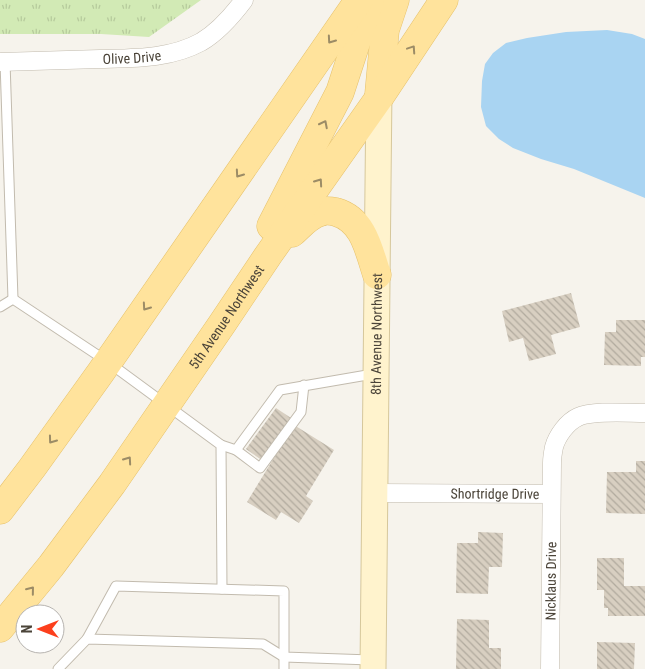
<svg xmlns="http://www.w3.org/2000/svg" width="645" height="669" viewBox="0 0 645 669" font-family="'Roboto Condensed',sans-serif">
<style>
.grass{fill:url(#grass-tufts)}
.water{fill:#a9d4f2}
.building{fill:url(#building-back-hatch)}
.lines{fill:none;stroke-linecap:round;stroke-linejoin:round}
.lane-casing{stroke:#c2bbae;stroke-width:11}
.street-casing{stroke:#c2bbae;stroke-width:19}
.secondary-casing{stroke:#d6c79b;stroke-width:27}
.primary-casing{stroke:#e6c16a;stroke-width:29}
.lane{stroke:#fff;stroke-width:9}
.street{stroke:#fff;stroke-width:18}
.secondary{stroke:#fff3cd;stroke-width:25}
.primary{stroke:#ffe39c;stroke-width:28}
.oneway{stroke:#9c8c66}
.labels{text-anchor:middle;dominant-baseline:central;stroke-width:4;stroke-linejoin:round;paint-order:stroke}
.street-label{font-size:14px;fill:#4b4439;stroke:#fff}
</style>
<defs>
<pattern id="grass-tufts" width="24" height="20" patternUnits="userSpaceOnUse" patternTransform="scale(1.25)"><rect width="24" height="20" fill="#d2eab5"/><path d="M3 7l-1-3M5 7V3M7 7l1-3M15 17l-1-3M17 17v-4M19 17l1-3" fill="none" stroke="#b6ca9c"/></pattern>
<pattern id="building-back-hatch" width="6" height="6" patternUnits="userSpaceOnUse" patternTransform="scale(1.25)"><rect width="6" height="6" fill="#d8cfc1"/><path d="M-1 5l2 2M0 0l6 6M5-1l2 2" fill="none" stroke="#b1aa9e"/></pattern>
</defs>
<rect width="100%" height="100%" fill="#f6f3ec"/>
<!-- grass -->
<polygon class="grass" points="0,0 201,0 149,37 101,34 0,34"/>
<!-- water -->
<polygon class="water" points="607,30 632,34 645,39 645,198 574,169 541,159 513,148 499,139 486,126 481,107 482,81 485,64 493,53 506,43 527,38 566,32"/>
<!-- building -->
<g class="building">
<polygon points="571,293 580,327 551,335 556,354 529,361 523,338 509,342 502,311"/>
<polygon points="616,320 645,320 645,357 641,357 641,366 604,365 605,332 616,332"/>
<polygon points="276,408 294,420 263,461 246,449"/>
<polygon points="294,425 334,450 306,496 313,501 299,523 281,512 276,520 247,502"/>
<polygon points="636,461 645,461 645,514 606,513 607,472 636,472"/>
<polygon points="478,532 503,533 502,567 489,567 488,594 456,593 457,543 478,543"/>
<polygon points="597,558 624,558 624,586 645,586 645,616 608,616 608,608 604,608 604,590 597,590"/>
<polygon points="457,619 489,620 489,648 501,648 501,669 456,669"/>
<polygon points="597,642 635,643 634,669 597,669"/>
</g>
<g class="lines">
<!-- lane casing -->
<g class="lane-casing">
<g id="lane">
<polyline points="5,62 13,299"/>
<polyline points="0,307 13,299 108,362 221,445 222,589"/>
<polyline points="221,445 236,450 280,390 373,374"/>
<polyline points="236,450 260,468 301,412 304,385"/>
<polyline points="87,639 116,586 284,591 284,669"/>
<polyline points="58,669 87,639 263,644 284,657 371,660"/>
</g>
</g>
<!-- street casing -->
<g class="street-casing">
<g id="street">
<path id="s1" d="M0,62C33,61 66,60 100,59C134,58 170,59 201,42C218,32 232,16 244,0"/>
<path id="s2" d="M375,493L551,494"/>
<path id="s3" d="M550,669L552,463C552,458 553,452 554,447C557,436 567,422 578,417C593,410 627,413 645,413"/>
</g>
</g>
<!-- secondary casing -->
<g class="secondary-casing">
<g id="secondary">
<path id="s4" d="M373,669L379,89"/>
</g>
</g>
<!-- primary casing -->
<g class="primary-casing">
<g id="primary">
<polyline points="379,94 385,30 395,0"/>
<polyline points="271,226 340,92 370,0"/>
<path d="M292,233C301,225 309,215 321,212C325,210 331,211 336,212C364,220 369,251 377,275"/>
<polyline points="0,510 32,468 101,372 359,0"/>
<path id="s5" d="M0,628L51,566L112,484L222,324L269,254L379,98L444,0"/>
</g>
</g>
<!-- lane -->
<use href="#lane" class="lane"/>
<!-- street -->
<use href="#street" class="street"/>
<!-- secondary -->
<use href="#secondary" class="secondary"/>
<!-- primary -->
<use href="#primary" class="primary"/>
</g>
<!-- one-way arrows -->
<defs><path id="oneway-chevron" d="M-2-3.5L2.5 0L-2 3.5" fill="none" stroke-width="1.6" stroke-linecap="round" stroke-linejoin="round" transform="scale(1.25)"/></defs>
<g class="oneway">
<use href="#oneway-chevron" transform="translate(331 40) rotate(125)"/>
<use href="#oneway-chevron" transform="translate(412 49) rotate(-56)"/>
<use href="#oneway-chevron" transform="translate(324 124) rotate(-63)"/>
<use href="#oneway-chevron" transform="translate(239 174) rotate(125)"/>
<use href="#oneway-chevron" transform="translate(319 182) rotate(-55)"/>
<use href="#oneway-chevron" transform="translate(146 307) rotate(125)"/>
<use href="#oneway-chevron" transform="translate(52 440) rotate(126)"/>
<use href="#oneway-chevron" transform="translate(128 460) rotate(-55)"/>
<use href="#oneway-chevron" transform="translate(31 590) rotate(-51)"/>
</g>
<g class="labels">
<!-- street labels -->
<g class="street-label">
<text stroke="none"><textPath href="#s1" startOffset="132">Olive Drive</textPath></text>
<text stroke="none"><textPath href="#s5" startOffset="385">5th Avenue Northwest</textPath></text>
<text stroke="none"><textPath href="#s4" startOffset="335">8th Avenue Northwest</textPath></text>
<text stroke="none"><textPath href="#s2" startOffset="120">Shortridge Drive</textPath></text>
<text stroke="none"><textPath href="#s3" startOffset="88">Nicklaus Drive</textPath></text>
</g>
</g>
<!-- north arrow -->
<g transform="translate(40 629) rotate(270)"><circle r="24" fill="#ffffff" stroke="#b7b4b0"/>
<path d="M0-4L9 19L0 12L-9 19Z" fill="#fc3f1d"/>
<text y="-8" font-size="14" font-weight="bold" text-anchor="middle" fill="#4b4439">N</text>
</g>
</svg>
